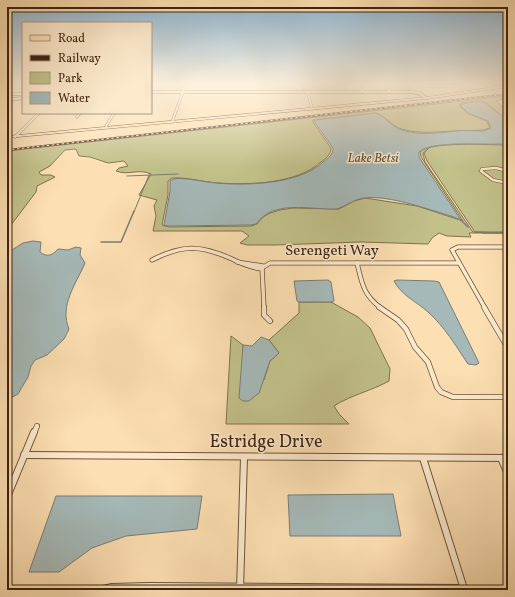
<svg xmlns="http://www.w3.org/2000/svg" width="515" height="597" viewBox="0 0 515 597" font-family="Vollkorn,serif">
<style>
.green{fill:#c2c18a;stroke:#80724d}
.water{fill:#a5b9b8;stroke:#7b7d75}
.lines{fill:none;stroke-linecap:round;stroke-linejoin:round}
.stream-far1{stroke:#7b7d75;stroke-width:1}
.stream{stroke:#7b7d75;stroke-width:1.5}
.street-far4-casing{stroke:#6d5238;stroke-width:3}
.street-far3-casing{stroke:#6d5238;stroke-width:3.5}
.street-far2-casing{stroke:#6d5238;stroke-width:5}
.street-far1-casing{stroke:#6d5238;stroke-width:6}
.street-casing{stroke:#6d5238;stroke-width:8}
.secondary-casing{stroke:#3d2310;stroke-width:2}
.primary-casing{stroke:#3d2310;stroke-width:1}
.street-far4{stroke:#fdeacd;stroke-width:2}
.street-far3{stroke:#fdeacd;stroke-width:2.5}
.street-far2{stroke:#fdeacd;stroke-width:3.5}
.street-far1{stroke:#fdeacd;stroke-width:4.5}
.street{stroke:#fdeacd;stroke-width:6}
.secondary{fill:#fdeacd;fill-rule:evenodd}
.primary{fill:#fcdfb2;fill-rule:evenodd}
.rail-casing{stroke:#3d2310;stroke-width:2}
.rail{stroke:#fdeacd;stroke-width:1;stroke-dasharray:2.5;stroke-linecap:butt}
.labels{text-anchor:middle;dominant-baseline:central;stroke-width:3;stroke-linejoin:round;paint-order:stroke}
.far-water-label{font-size:13px;font-style:italic;fill:#5c5042;stroke:#fdeacd}
.street-label{font-size:15px;fill:#3d2310;stroke:#fdeacd}
.near-street-label{font-size:18px;fill:#3d2310;stroke:#fdeacd}
</style>
<rect width="100%" height="100%" fill="#fcdfb2"/>
<filter id="stains"><feTurbulence type="fractalNoise" baseFrequency=".005" numOctaves="4"/><feColorMatrix values="0 0 0 0 .2 0 0 0 0 .09 0 0 0 0 .02 0 0 0 .5 -.17"/></filter>
<radialGradient id="worn" r=".72"><stop offset=".6" stop-color="#630" stop-opacity="0"/><stop offset="1" stop-color="#630" stop-opacity=".3"/></radialGradient>
<!-- green -->
<g class="green">
<polygon points="384,83 405,83 412,91 390,91 386,86 388,85 387,83"/>
<polygon points="302,84 344,84 348,91 304,91"/>
<path d="M508,96V97L496,101L508,111V117L502,116L484,101L461,103L459,105L467,113L487,121L490,128L483,130C475,131 466,130 458,131C439,131 421,135 402,129C391,126 383,114 376,113L313,120V122L331,148C331,155 326,158 321,162C297,184 249,185 218,183C203,182 187,177 172,178L168,181V195L162,225L169,227L251,226L257,224L263,217L270,213L280,210L293,208L339,209L354,201L365,198L417,206L463,221L421,157L420,152C431,141 490,145 508,145V232H475L427,161L424,153L429,148L423,153L425,162L473,232L508,233H469L471,237L447,236L439,233L432,238L428,244L361,242L275,245H247L240,243L249,236L242,231H153L156,216L154,206L157,200L139,195L151,174C138,168 129,176 116,171L119,168L128,166L124,161L108,163L90,157L79,156L76,149L65,150L50,166L39,172L41,175H51L55,177L37,186L36,192L11,225L7,227V151Z"/>
<path d="M299,302H331L358,317L370,328L390,369L389,381C371,391 351,395 334,406L339,414L349,424H226L231,336L243,345L244,350L264,380L270,361L279,353L269,340L299,313Z"/>
</g>
<!-- water -->
<g class="water">
<path d="M478,101C490,101 495,116 508,117V144C490,145 430,140 419,152V157L461,220C453,216 446,215 438,212C418,206 385,195 364,198C354,199 343,208 336,209C310,210 274,199 256,224L250,225L167,226L164,225L170,191V181L173,179C187,177 202,182 216,183C247,186 300,184 323,162C328,158 333,155 333,148L314,121L315,120L376,113C383,115 390,125 399,129C417,136 437,133 456,131C465,130 475,131 484,131L491,128L488,121L468,113L460,105L462,104Z"/>
<path d="M33,241L41,242L40,252C47,258 53,255 58,249L68,250L76,247L81,248L80,255L85,263C76,284 59,306 69,329L64,339L47,355L35,360L31,366L28,377L18,394L7,400V251L12,250L23,243Z"/>
<polygon points="328,280 331,282 334,301 331,302 299,302 297,301 294,281"/>
<path d="M397,280L434,281L439,282L479,363L476,365L468,364C456,346 444,326 428,312C416,301 402,296 394,281Z"/>
<polygon points="261,337 269,340 279,353 270,361 259,393 249,401 243,401 239,398 243,345 252,346"/>
<polygon points="393,494 401,536 290,536 288,495"/>
<polygon points="56,496 202,496 197,529 126,536 92,548 59,572 29,572"/>
</g>
<g class="lines">
<!-- stream-far1 -->
<g class="stream-far1">
<polyline points="127,176 178,174"/>
<polyline points="134,212 149,175"/>
</g>
<!-- stream -->
<g class="stream">
<polyline points="461,220 468,227"/>
<polyline points="483,233 508,233"/>
<polyline points="101,242 121,242 134,211"/>
</g>
<!-- street-far4 casing -->
<g class="street-far4-casing">
<g id="street-far4">
<polyline points="358,83 363,92"/>
<polyline points="383,83 390,92"/>
<polyline points="407,83 414,92"/>
<polyline points="456,83 465,91"/>
<polyline points="424,86 460,86"/>
<polyline points="10,88 16,83"/>
<polyline points="308,92 312,109"/>
<polyline points="77,117 80,113"/>
<polyline points="172,122 186,83"/>
<polyline points="106,126 114,113"/>
<polyline points="15,137 39,113"/>
</g>
</g>
<!-- street-far3 casing -->
<g class="street-far3-casing">
<polyline id="street-far3" points="508,171 496,168 482,169 481,171 493,180 508,183"/>
</g>
<!-- street-far2 casing -->
<g class="street-far2-casing">
<g id="street-far2">
<path d="M152,260C183,244 201,245 232,259C242,264 251,268 262,269"/>
<polyline points="237,262 263,266"/>
<path d="M357,263C362,283 363,295 381,308"/>
<polyline points="264,308 262,268 270,263 459,263"/>
<polyline points="485,308 452,250 458,247 508,247"/>
</g>
</g>
<!-- street-far1 casing -->
<g class="street-far1-casing">
<g id="street-far1">
<polyline points="264,307 264,315 270,321"/>
<polyline points="379,307 398,320 406,329 415,347 428,362 437,387 441,392 453,397 508,397"/>
<polyline points="484,307 508,348"/>
<polyline points="34,433 37,426"/>
</g>
</g>
<!-- street casing -->
<g class="street-casing">
<g id="street">
<polyline points="24,455 508,458"/>
<polyline points="423,458 464,589"/>
<polyline points="501,458 508,474"/>
<polyline points="7,497 34,432"/>
<polyline points="99,590 112,587 149,586 464,588"/>
<polyline points="240,590 244,457"/>
</g>
</g>
<!-- secondary casing -->
<g class="secondary-casing">
<g id="secondary">
<polygon points="151,91 412,91 420,92 428,98 426,99 418,94 412,93 151,93"/>
<rect x="7" y="93" width="16" height="2"/>
<polygon points="23,97 23,99 7,101 7,99"/>
</g>
</g>
<!-- primary casing -->
<g class="primary-casing">
<polygon id="primary" points="508,85 508,87 427,99 7,138 7,136 427,97"/>
</g>
<!-- street-far4 -->
<use href="#street-far4" class="street-far4"/>
<!-- street-far3 -->
<use href="#street-far3" class="street-far3"/>
<!-- street-far2 -->
<use href="#street-far2" class="street-far2"/>
<!-- street-far1 -->
<use href="#street-far1" class="street-far1"/>
<!-- street -->
<use href="#street" class="street"/>
<!-- secondary -->
<use href="#secondary" class="secondary"/>
<!-- primary -->
<use href="#primary" class="primary"/>
<!-- rail casing -->
<g class="rail-casing">
<polyline id="rail" points="7,150 508,94"/>
</g>
<!-- rail -->
<use href="#rail" class="rail"/>
</g>
<!-- sky -->
<linearGradient id="sky" x2="0" y2="1"><stop stop-color="#8db6d5"/><stop offset="0.5" stop-color="#fef1dc"/><stop offset="1" stop-color="#fef1dc" stop-opacity="0"/></linearGradient>
<rect width="515" height="167" fill="url(#sky)"/>
<g class="labels">
<!-- far-water labels -->
<g class="far-water-label">
<text x="373" y="159">Lake Betsi</text>
</g>
<!-- street labels -->
<g class="street-label">
<text x="332" y="251">Serengeti Way</text>
</g>
<!-- near-street labels -->
<g class="near-street-label">
<text x="266" y="442">Estridge Drive</text>
</g>
</g>
<!-- margin -->
<rect width="515" height="597" fill="none" stroke="#fcdfb2" stroke-width="24"/>
<rect x="8" y="8" width="499" height="581" fill="none" stroke="#3d2310" stroke-width="2"/>
<rect x="12" y="12" width="491" height="573" fill="none" stroke="#3d2310"/>
<!-- legend -->
<rect x="22" y="22" width="130" height="92" fill="#fdeacd" stroke="#b09a81"/>
<rect x="30" y="35" width="20" height="6" fill="#fcdfb2" stroke="#b09a81"/>
<text x="58" y="42" font-size="12" fill="#3d2310">Road</text>
<rect x="30" y="55" width="20" height="6" fill="#3d2310" stroke="#b09a81"/>
<text x="58" y="62" font-size="12" fill="#3d2310">Railway</text>
<rect x="30" y="72" width="20" height="12" fill="#c2c18a" stroke="#b09a81"/>
<text x="58" y="82" font-size="12" fill="#3d2310">Park</text>
<rect x="30" y="92" width="20" height="12" fill="#a5b9b8" stroke="#b09a81"/>
<text x="58" y="102" font-size="12" fill="#3d2310">Water</text>
<rect width="100%" height="100%" filter="url(#stains)"/>
<rect width="100%" height="100%" fill="url(#worn)"/>
</svg>
